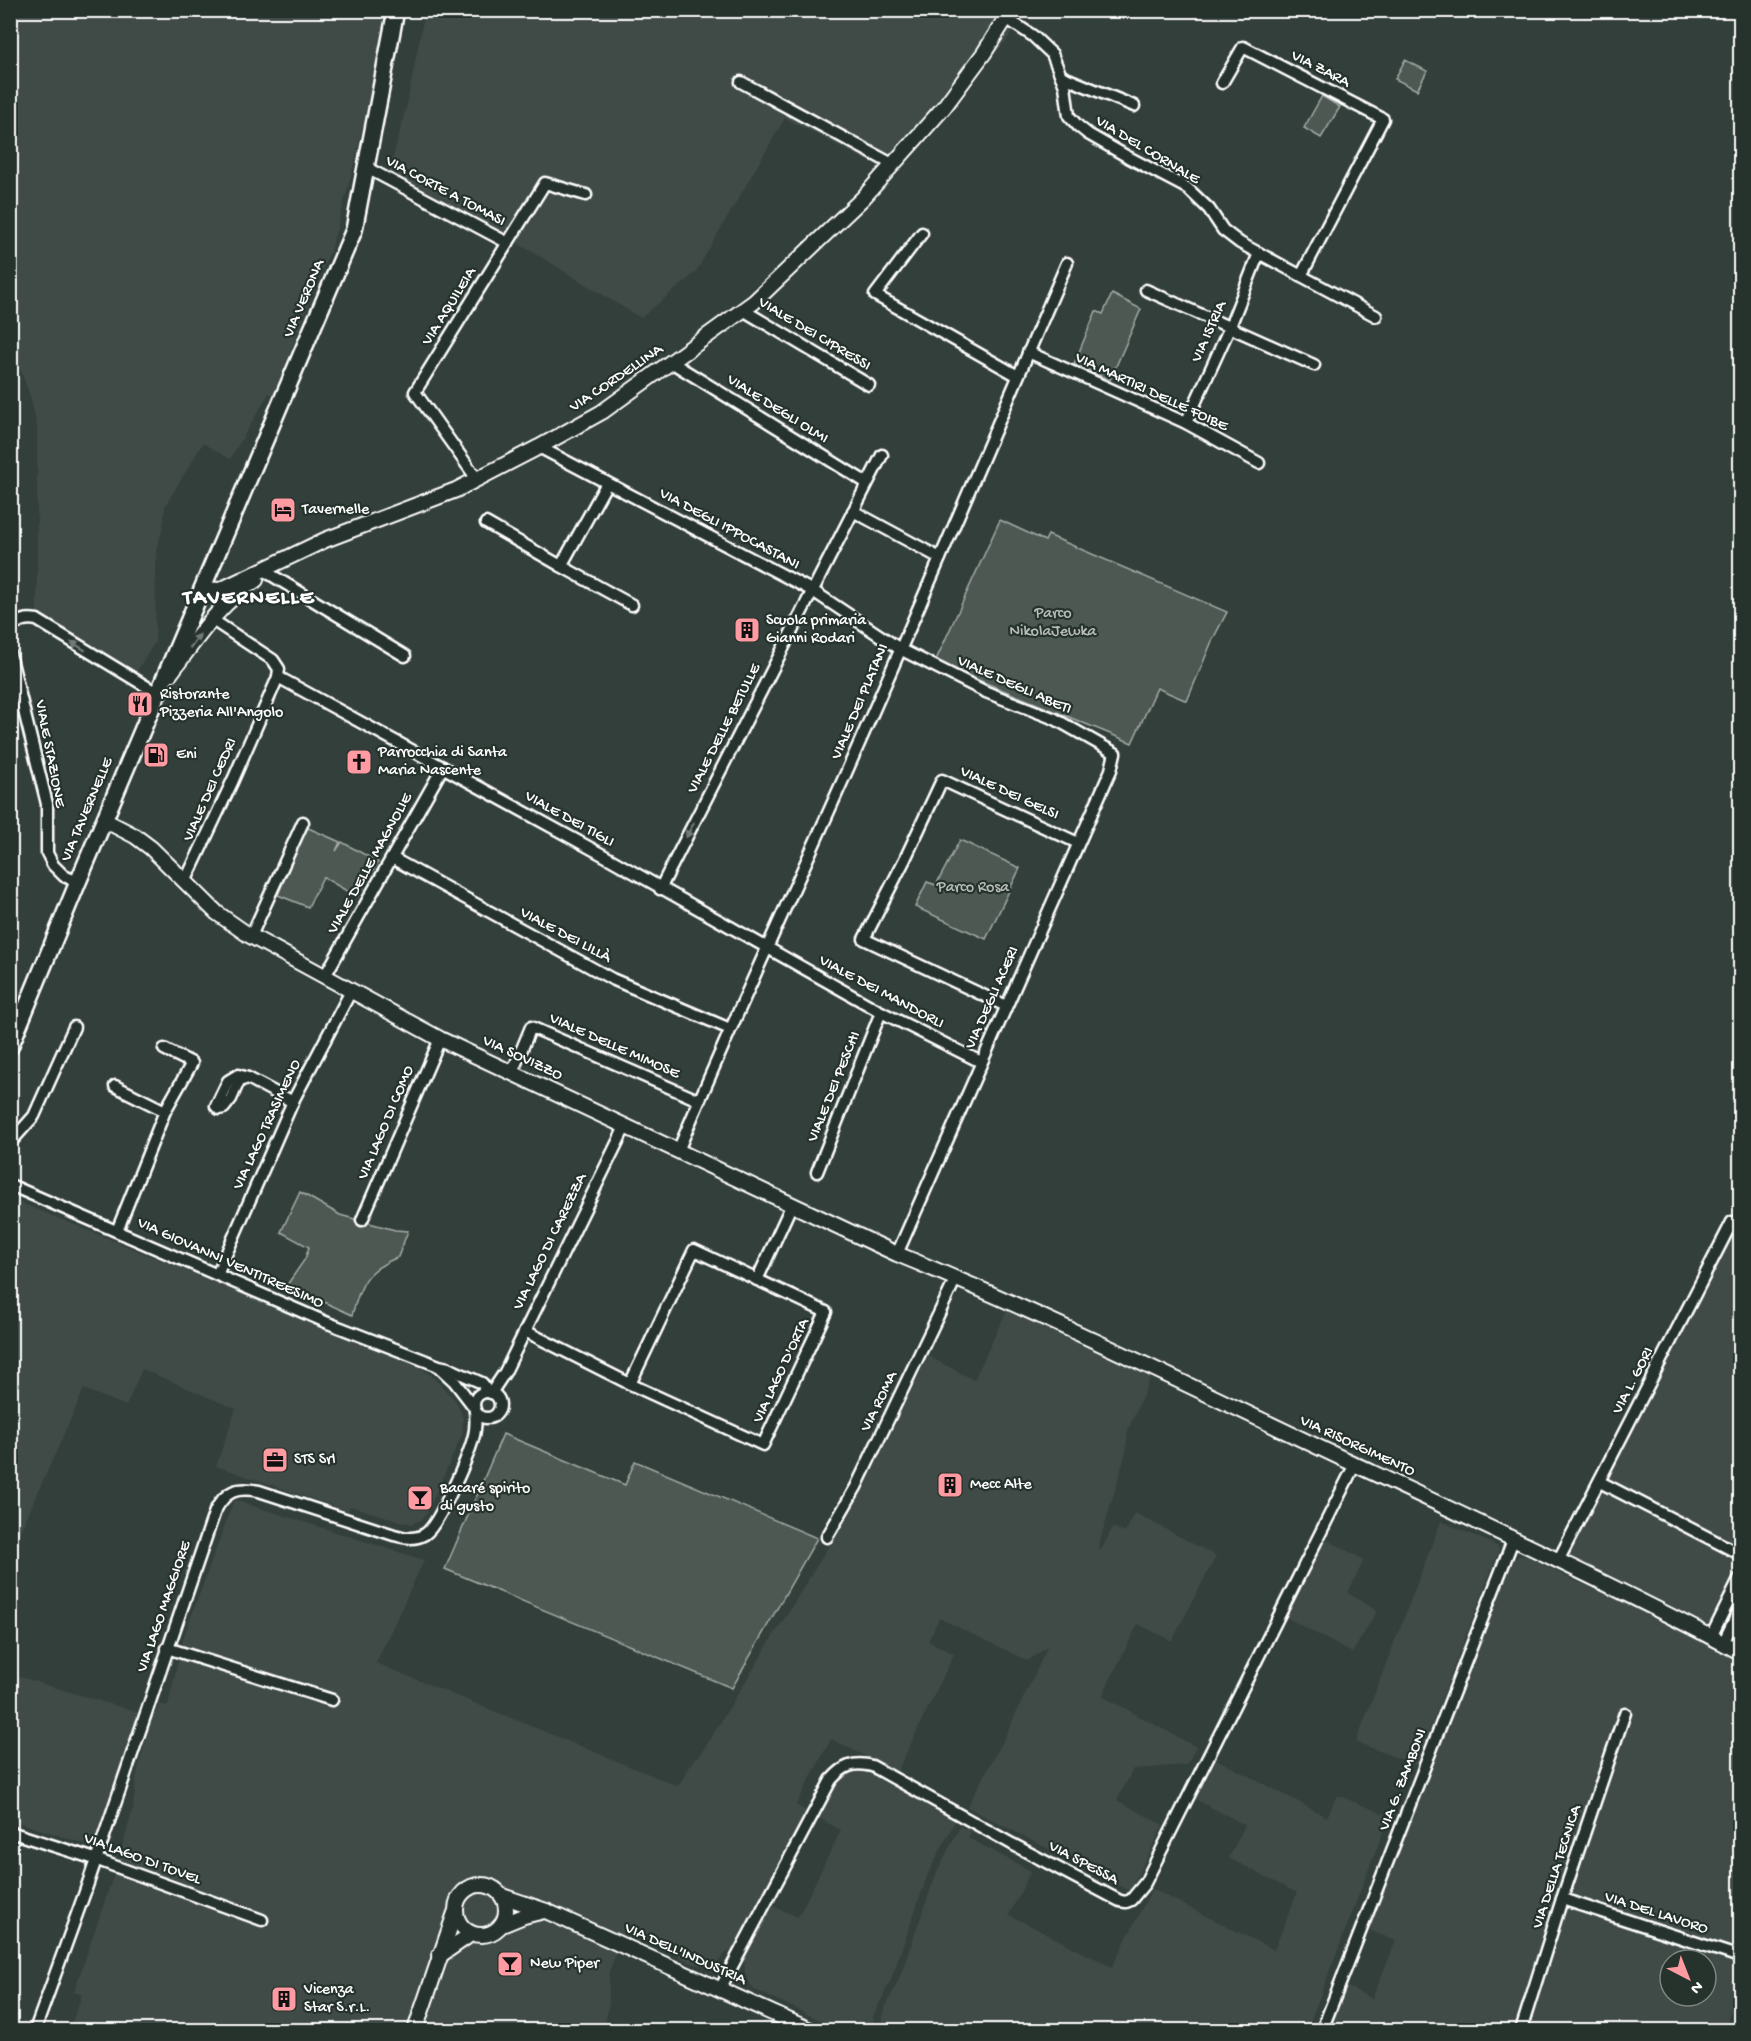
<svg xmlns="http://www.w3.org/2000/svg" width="1751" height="2041" viewBox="0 0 1751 2041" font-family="'Gochi Hand',sans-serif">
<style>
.built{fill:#404c47;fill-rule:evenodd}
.green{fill:#4d5853;stroke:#a6aca9;stroke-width:1.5}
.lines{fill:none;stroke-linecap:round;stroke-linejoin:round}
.minor-casing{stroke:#fff;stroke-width:15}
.tertiary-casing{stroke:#fff;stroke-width:18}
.secondary-casing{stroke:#fff;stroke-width:20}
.minor{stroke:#26332d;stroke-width:10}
.tertiary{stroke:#26332d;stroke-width:14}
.secondary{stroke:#26332d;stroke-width:15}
.oneway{fill:#727a76}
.labels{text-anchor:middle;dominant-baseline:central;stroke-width:4.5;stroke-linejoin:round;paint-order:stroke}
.street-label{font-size:16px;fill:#fff;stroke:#26332d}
.poi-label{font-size:16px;fill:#fff;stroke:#26332d;text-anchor:start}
.park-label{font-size:16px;fill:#b8bcba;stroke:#26332d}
.district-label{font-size:22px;font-weight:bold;letter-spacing:1.5px;fill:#fff;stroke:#26332d}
</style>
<rect width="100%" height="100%" fill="#333f3a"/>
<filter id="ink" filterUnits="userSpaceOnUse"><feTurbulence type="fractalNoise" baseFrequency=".0167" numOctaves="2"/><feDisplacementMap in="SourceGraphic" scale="12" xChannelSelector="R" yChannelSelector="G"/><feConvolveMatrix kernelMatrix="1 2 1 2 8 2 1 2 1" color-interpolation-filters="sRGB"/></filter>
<g filter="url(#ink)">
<!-- built -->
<g class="built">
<polygon points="11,11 387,11 357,153 332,246 273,395 269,393 230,459 203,443 165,506 163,528 156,550 155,642 135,674 37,620 37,426 31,399 11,342"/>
<polygon points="425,11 1023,11 1009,37 895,175 785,118 695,273 641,318 506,236 389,173 407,104"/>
<polygon points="11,1199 413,1363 432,1376 456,1401 463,1418 462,1435 427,1513 421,1520 411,1524 350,1506 348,1511 216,1466 236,1409 142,1369 126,1406 84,1389 11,1552"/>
<polygon points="1736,1230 1740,1233 1740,1644 1569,1555"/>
<polygon points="1008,1308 1152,1374 1128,1430 1126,1452 1098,1548 1101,1550 1113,1527 1125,1533 1135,1513 1216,1556 1172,1641 1138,1624 1102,1696 1196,1747 1186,1765 1133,1769 1117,1800 1163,1825 1130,1891 967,1807 1003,1741 1048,1646 1028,1661 939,1618 928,1641 954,1654 897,1772 831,1739 796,1805 806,1811 733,1951 725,1953 719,1961 713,1965 704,1966 694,1964 624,1931 609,1972 609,2002 604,2030 69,2030 82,1995 74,1992 120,1856 133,1808 137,1773 152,1716 157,1711 159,1704 168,1706 183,1639 234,1500 424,1560 376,1663 678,1786 696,1756 699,1757 861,1494 928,1356 974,1380"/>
<polygon points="1441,1521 1497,1546 1499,1550 1416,1765 1356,1742"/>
<polygon points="1324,1538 1364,1560 1348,1593 1377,1611 1352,1653 1284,1616"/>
<path d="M1521,1555L1529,1557L1569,1578L1656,1617L1740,1661V1975L1725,2030H1328L1344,1985L1372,1999L1396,1941L1366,1929L1510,1566L1517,1557ZM1670,1960H1706V1996H1670Z"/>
<polygon points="10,1674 140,1713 96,1836 85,1844 11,1820"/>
<polygon points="1216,1759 1327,1817 1337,1795 1389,1816 1307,2030 881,2030 882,2015 899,1979 935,1877 960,1826 971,1831 968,1838 1031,1871 1009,1915 1112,1967 1152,1889 1274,1950 1297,1893 1229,1858 1245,1825 1195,1799"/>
<polygon points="865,1771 955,1821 928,1874 890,1982 873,2016 874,2025 872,2030 842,2030 753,1989 745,1974 744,1956 772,1906 798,1917 841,1830 817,1817 835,1783 841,1776 854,1772"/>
</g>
<!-- green -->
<g class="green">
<polygon points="1405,60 1427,71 1417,90 1395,79"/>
<polygon points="1322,96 1340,107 1321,138 1304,128"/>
<polygon points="1112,294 1141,309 1110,380 1074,364 1096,311 1103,314"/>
<polygon points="1000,520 1045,541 1048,535 1227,612 1212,641 1187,701 1157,688 1132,743 935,662"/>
<polygon points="306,827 340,842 336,851 342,842 378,862 357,897 323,877 308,907 278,895"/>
<polygon points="960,840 1020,868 986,939 915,907 927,882 936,885"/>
<path d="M300,1192L340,1215L395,1230L408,1231L398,1257C365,1271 362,1282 352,1315L287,1285L305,1259L309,1247L281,1232Z"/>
<polygon points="503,1434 625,1485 635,1461 817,1538 732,1688 445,1569"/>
</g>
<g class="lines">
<!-- minor casing -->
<g class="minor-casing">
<g id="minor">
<polyline points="1006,18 1033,36 1052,54 1065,86 1069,116 1078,126 1088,134 1128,157 1187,188 1209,209 1223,230 1240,243 1376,316"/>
<polyline points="1061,76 1134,106"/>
<polyline points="741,82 892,164"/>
<polyline points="1222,83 1243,47 1383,119 1302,274"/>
<polyline points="367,168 508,243"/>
<polyline points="922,233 875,295 1018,376"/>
<polyline points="1146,290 1314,365"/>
<polyline points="743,310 869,385"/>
<polyline points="1028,352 1186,423 1259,463"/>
<polyline points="671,362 867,483"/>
<polyline points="1186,423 1229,329 1259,253"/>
<polyline points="539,447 813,591 900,649 986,692 1055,719 1115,753 1111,770 897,1254"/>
<polyline points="477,479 415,392 545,183 586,195"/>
<polyline points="853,511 940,558"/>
<polyline points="486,523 561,566 607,483"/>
<polyline points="561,566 632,605"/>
<polyline points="268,573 405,656"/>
<polyline points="211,619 273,660 279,669 278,677 603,855 881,1012 981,1062"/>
<path d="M10,628C19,620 26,618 37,620L157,693"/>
<polyline points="10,654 47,804 47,853 53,865 64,876 78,882"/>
<polyline points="392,858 612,979 730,1029"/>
<polyline points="185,882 233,780 278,677"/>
<polyline points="660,889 882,455"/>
<polyline points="251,936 303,822"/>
<polyline points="325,976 443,767"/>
<polyline points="1006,1006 864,939 905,859 942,780 1078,843"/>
<polyline points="512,1073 531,1027 698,1100"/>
<polyline points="248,1078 239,1081 231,1099 224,1108 219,1109 216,1106 228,1081 238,1075 248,1078 293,1102"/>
<polyline points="115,1086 165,1111"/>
<polyline points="10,1143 34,1116 74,1027"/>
<path d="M678,1151C732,1021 793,893 850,764C924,598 995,430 1067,263"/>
<polyline points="817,1172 881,1012"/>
<polyline points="10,1185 328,1323 439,1366 448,1368 482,1383 487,1392"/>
<polyline points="362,1220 440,1039"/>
<polyline points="117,1231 165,1111 192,1063 164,1049"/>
<polyline points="217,1275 294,1099 351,991"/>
<polyline points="757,1280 792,1204"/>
<polyline points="525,1331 630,1384 763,1445 826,1312 694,1250 630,1384"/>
<polyline points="439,1367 454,1381 474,1407"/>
<circle cx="487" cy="1405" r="13"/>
<polyline points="491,1393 505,1372 625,1127"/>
<polyline points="1600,1482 1740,1554"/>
<polyline points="827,1537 856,1487 956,1278"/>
<polyline points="1558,1561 1732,1222 1740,1226"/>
<polyline points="1711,1637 1740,1578"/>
<polyline points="1723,1643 1740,1609"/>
<polyline points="167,1648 332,1700"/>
<polyline points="10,1832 95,1859 262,1920"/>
<polyline points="1562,1899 1740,1957"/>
<path d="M720,1989L831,1780C843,1766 854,1761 872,1766L1012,1844L1120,1901L1126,1902L1131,1900L1145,1883L1355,1464"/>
<path d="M35,2030L85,1892L215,1511C226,1490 237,1487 259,1491L394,1535C405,1538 415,1540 425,1534C439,1525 468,1457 473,1439C476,1430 476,1421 475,1411"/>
<polyline points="1322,2030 1513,1540"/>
<polyline points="1521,2030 1562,1899 1625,1713"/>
</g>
</g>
<!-- tertiary casing -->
<g class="tertiary-casing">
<g id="tertiary">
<polyline points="202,589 220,590 325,540 456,490 539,447 602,412 754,302 863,198 944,107 984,53 1011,10"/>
<path d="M170,674C195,641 220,602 256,580"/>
<path d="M104,820L135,836L151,848L217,913L247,934L440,1039L897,1254C1052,1317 1201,1392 1352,1463C1482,1524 1613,1585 1740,1652"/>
<circle cx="481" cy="1910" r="25"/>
<polyline points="502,1896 546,1911 810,2030"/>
<polyline points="502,1925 524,1916 544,1911"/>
<polyline points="439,1956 471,1934"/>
<polyline points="415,2030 455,1913"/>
</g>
</g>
<!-- secondary casing -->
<g class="secondary-casing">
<polyline id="secondary" points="10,1047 78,882 354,230 396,10"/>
</g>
<!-- minor -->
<use href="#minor" class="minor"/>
<!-- tertiary -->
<use href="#tertiary" class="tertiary"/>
<!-- secondary -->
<use href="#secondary" class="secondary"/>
</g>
<!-- one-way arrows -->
<defs><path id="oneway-solid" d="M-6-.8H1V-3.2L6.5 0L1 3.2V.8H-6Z" transform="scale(1.5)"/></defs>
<g class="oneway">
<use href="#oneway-solid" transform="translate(195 641) rotate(-53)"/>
<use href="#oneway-solid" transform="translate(78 646) rotate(-149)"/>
<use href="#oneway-solid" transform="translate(690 830) rotate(117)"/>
</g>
</g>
<!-- icons -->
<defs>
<g id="hotel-square" transform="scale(1.35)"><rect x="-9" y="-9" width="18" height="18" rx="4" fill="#ff9aa2" stroke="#26332d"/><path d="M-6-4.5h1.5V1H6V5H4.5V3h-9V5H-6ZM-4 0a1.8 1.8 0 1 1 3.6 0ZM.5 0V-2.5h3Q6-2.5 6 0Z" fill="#111"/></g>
<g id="building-square" transform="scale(1.35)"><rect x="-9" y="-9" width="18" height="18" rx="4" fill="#ff9aa2" stroke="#26332d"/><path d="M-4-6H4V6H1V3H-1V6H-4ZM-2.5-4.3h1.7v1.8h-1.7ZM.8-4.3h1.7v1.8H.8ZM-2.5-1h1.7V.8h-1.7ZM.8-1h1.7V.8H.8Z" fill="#111"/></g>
<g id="restaurant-square" transform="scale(1.35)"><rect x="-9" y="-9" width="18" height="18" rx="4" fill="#ff9aa2" stroke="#26332d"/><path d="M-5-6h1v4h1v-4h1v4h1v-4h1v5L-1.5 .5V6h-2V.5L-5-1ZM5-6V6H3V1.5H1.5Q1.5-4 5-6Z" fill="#111"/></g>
<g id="fuel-square" transform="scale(1.35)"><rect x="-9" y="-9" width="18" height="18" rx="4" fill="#ff9aa2" stroke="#26332d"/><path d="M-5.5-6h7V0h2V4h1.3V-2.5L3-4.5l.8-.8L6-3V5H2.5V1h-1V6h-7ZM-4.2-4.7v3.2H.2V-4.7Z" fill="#111"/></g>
<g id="church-square" transform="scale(1.35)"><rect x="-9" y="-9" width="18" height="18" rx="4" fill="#ff9aa2" stroke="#26332d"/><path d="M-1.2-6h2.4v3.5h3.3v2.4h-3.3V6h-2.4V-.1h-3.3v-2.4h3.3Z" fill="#111"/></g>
<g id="office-square" transform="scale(1.35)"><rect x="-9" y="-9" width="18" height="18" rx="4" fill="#ff9aa2" stroke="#26332d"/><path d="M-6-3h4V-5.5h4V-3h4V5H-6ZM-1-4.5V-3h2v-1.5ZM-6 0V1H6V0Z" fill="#111"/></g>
<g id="bar-square" transform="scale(1.35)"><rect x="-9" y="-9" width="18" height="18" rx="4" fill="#ff9aa2" stroke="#26332d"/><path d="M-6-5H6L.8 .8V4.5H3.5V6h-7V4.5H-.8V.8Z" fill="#111"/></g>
</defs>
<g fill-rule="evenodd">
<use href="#hotel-square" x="283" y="510"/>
<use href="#building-square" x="747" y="630"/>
<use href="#restaurant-square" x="140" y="704"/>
<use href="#fuel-square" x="156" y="755"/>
<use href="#church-square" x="359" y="762"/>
<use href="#office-square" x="275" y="1460"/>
<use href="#building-square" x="950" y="1485"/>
<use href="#bar-square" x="420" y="1498"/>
<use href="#bar-square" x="510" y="1964"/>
<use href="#building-square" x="284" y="1999"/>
</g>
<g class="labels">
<!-- street labels -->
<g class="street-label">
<text transform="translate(1320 70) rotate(27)">VIA ZARA</text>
<text transform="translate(1147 151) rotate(31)">VIA DEL CORNALE</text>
<text transform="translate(445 192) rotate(28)">VIA CORTE A TOMASI</text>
<text transform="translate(305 299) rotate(-67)">VIA VERONA</text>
<text transform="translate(450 307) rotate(-58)">VIA AQUILEIA</text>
<text transform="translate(1210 332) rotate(-66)">VIA ISTRIA</text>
<text transform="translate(814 335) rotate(31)">VIALE DEI CIPRESSI</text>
<text transform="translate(617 379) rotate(-34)">VIA CORDELLINA</text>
<text transform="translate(1151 393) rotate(25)">VIA MARTIRI DELLE FOIBE</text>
<text transform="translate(777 410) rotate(32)">VIALE DEGLI OLMI</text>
<text transform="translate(729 530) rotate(28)">VIA DEGLI IPPOCASTANI</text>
<text transform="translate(1014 686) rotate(24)">VIALE DEGLI ABETI</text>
<text transform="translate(861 702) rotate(-67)">VIALE DEI PLATANI</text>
<text transform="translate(725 729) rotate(-63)">VIALE DELLE BETULLE</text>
<text transform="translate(49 754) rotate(79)">VIALE STAZIONE</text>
<text transform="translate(211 790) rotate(-66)">VIALE DEI CEDRI</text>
<text transform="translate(1009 794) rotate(25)">VIALE DEI GELSI</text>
<text transform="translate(88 810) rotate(-67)">VIA TAVERNELLE</text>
<text transform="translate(569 820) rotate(29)">VIALE DEI TIGLI</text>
<text transform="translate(371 864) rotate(-61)">VIALE DELLE MAGNOLIE</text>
<text transform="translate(565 936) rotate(28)">VIALE DEI LILLÀ</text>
<text transform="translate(881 993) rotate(28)">VIALE DEI MANDORLI</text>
<text transform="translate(993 998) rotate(-66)">VIA DEGLI ACERI</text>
<text transform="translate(614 1047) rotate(24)">VIALE DELLE MIMOSE</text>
<text transform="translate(522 1059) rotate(25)">VIA SOVIZZO</text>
<text transform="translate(835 1087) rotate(-68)">VIALE DEI PESCHI</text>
<text transform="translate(387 1123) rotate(-67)">VIA LAGO DI COMO</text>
<text transform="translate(268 1125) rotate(-65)">VIA LAGO TRASIMENO</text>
<text transform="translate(551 1242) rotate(-64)">VIA LAGO DI CAREZZA</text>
<text transform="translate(230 1264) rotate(24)">VIA GIOVANNI VENTITREESIMO</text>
<text transform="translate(782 1371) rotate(-65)">VIA LAGO D'ORTA</text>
<text transform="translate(1634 1381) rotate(-63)">VIA L. GORI</text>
<text transform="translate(880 1402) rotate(-64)">VIA ROMA</text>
<text transform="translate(1357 1447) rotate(25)">VIA RISORGIMENTO</text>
<text transform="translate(165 1607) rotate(-71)">VIA LAGO MAGGIORE</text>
<text transform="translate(1404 1780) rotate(-69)">VIA G. ZAMBONI</text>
<text transform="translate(142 1860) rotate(20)">VIA LAGO DI TOVEL</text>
<text transform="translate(1083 1864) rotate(28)">VIA SPESSA</text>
<text transform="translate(1558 1867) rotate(-72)">VIA DELLA TECNICA</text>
<text transform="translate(1656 1914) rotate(18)">VIA DEL LAVORO</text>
<text transform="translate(685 1955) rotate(24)">VIA DELL'INDUSTRIA</text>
</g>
<!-- poi labels -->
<g class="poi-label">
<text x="302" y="510">Tavernelle</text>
<text x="766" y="621">Scuola primaria<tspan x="766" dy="18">Gianni Rodari</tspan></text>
<text x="160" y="695">Ristorante<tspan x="160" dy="18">Pizzeria All'Angolo</tspan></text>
<text x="378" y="753">Parrocchia di Santa<tspan x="378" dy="18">Maria Nascente</tspan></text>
<text x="176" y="755">Eni</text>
<text x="294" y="1460">STS Srl</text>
<text x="970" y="1485">Mecc Alte</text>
<text x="440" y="1489">Bacaré spirito<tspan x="440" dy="18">di gusto</tspan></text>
<text x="530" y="1964">New Piper</text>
<text x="304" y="1990">Vicenza<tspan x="304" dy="18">Star S.r.L.</tspan></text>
</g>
<!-- park labels -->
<g class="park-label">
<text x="1053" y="614">Parco<tspan x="1053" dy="18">NikolaJewka</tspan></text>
<text x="973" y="888">Parco Rosa</text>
</g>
<!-- district labels -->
<g class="district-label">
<text x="249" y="599">TAVERNELLE</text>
</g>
</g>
<!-- margin -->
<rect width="1751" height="2041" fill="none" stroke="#26332d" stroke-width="36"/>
<rect x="18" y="18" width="1715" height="2005" fill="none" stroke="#fff" stroke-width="2" filter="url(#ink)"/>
<!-- north arrow -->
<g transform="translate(1688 1978) rotate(138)"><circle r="28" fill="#26332d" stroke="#7d8581" stroke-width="1.5"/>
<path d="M0-4.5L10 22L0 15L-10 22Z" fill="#ff9aa2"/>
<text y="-9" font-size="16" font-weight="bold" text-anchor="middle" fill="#ffffff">N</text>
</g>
</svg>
